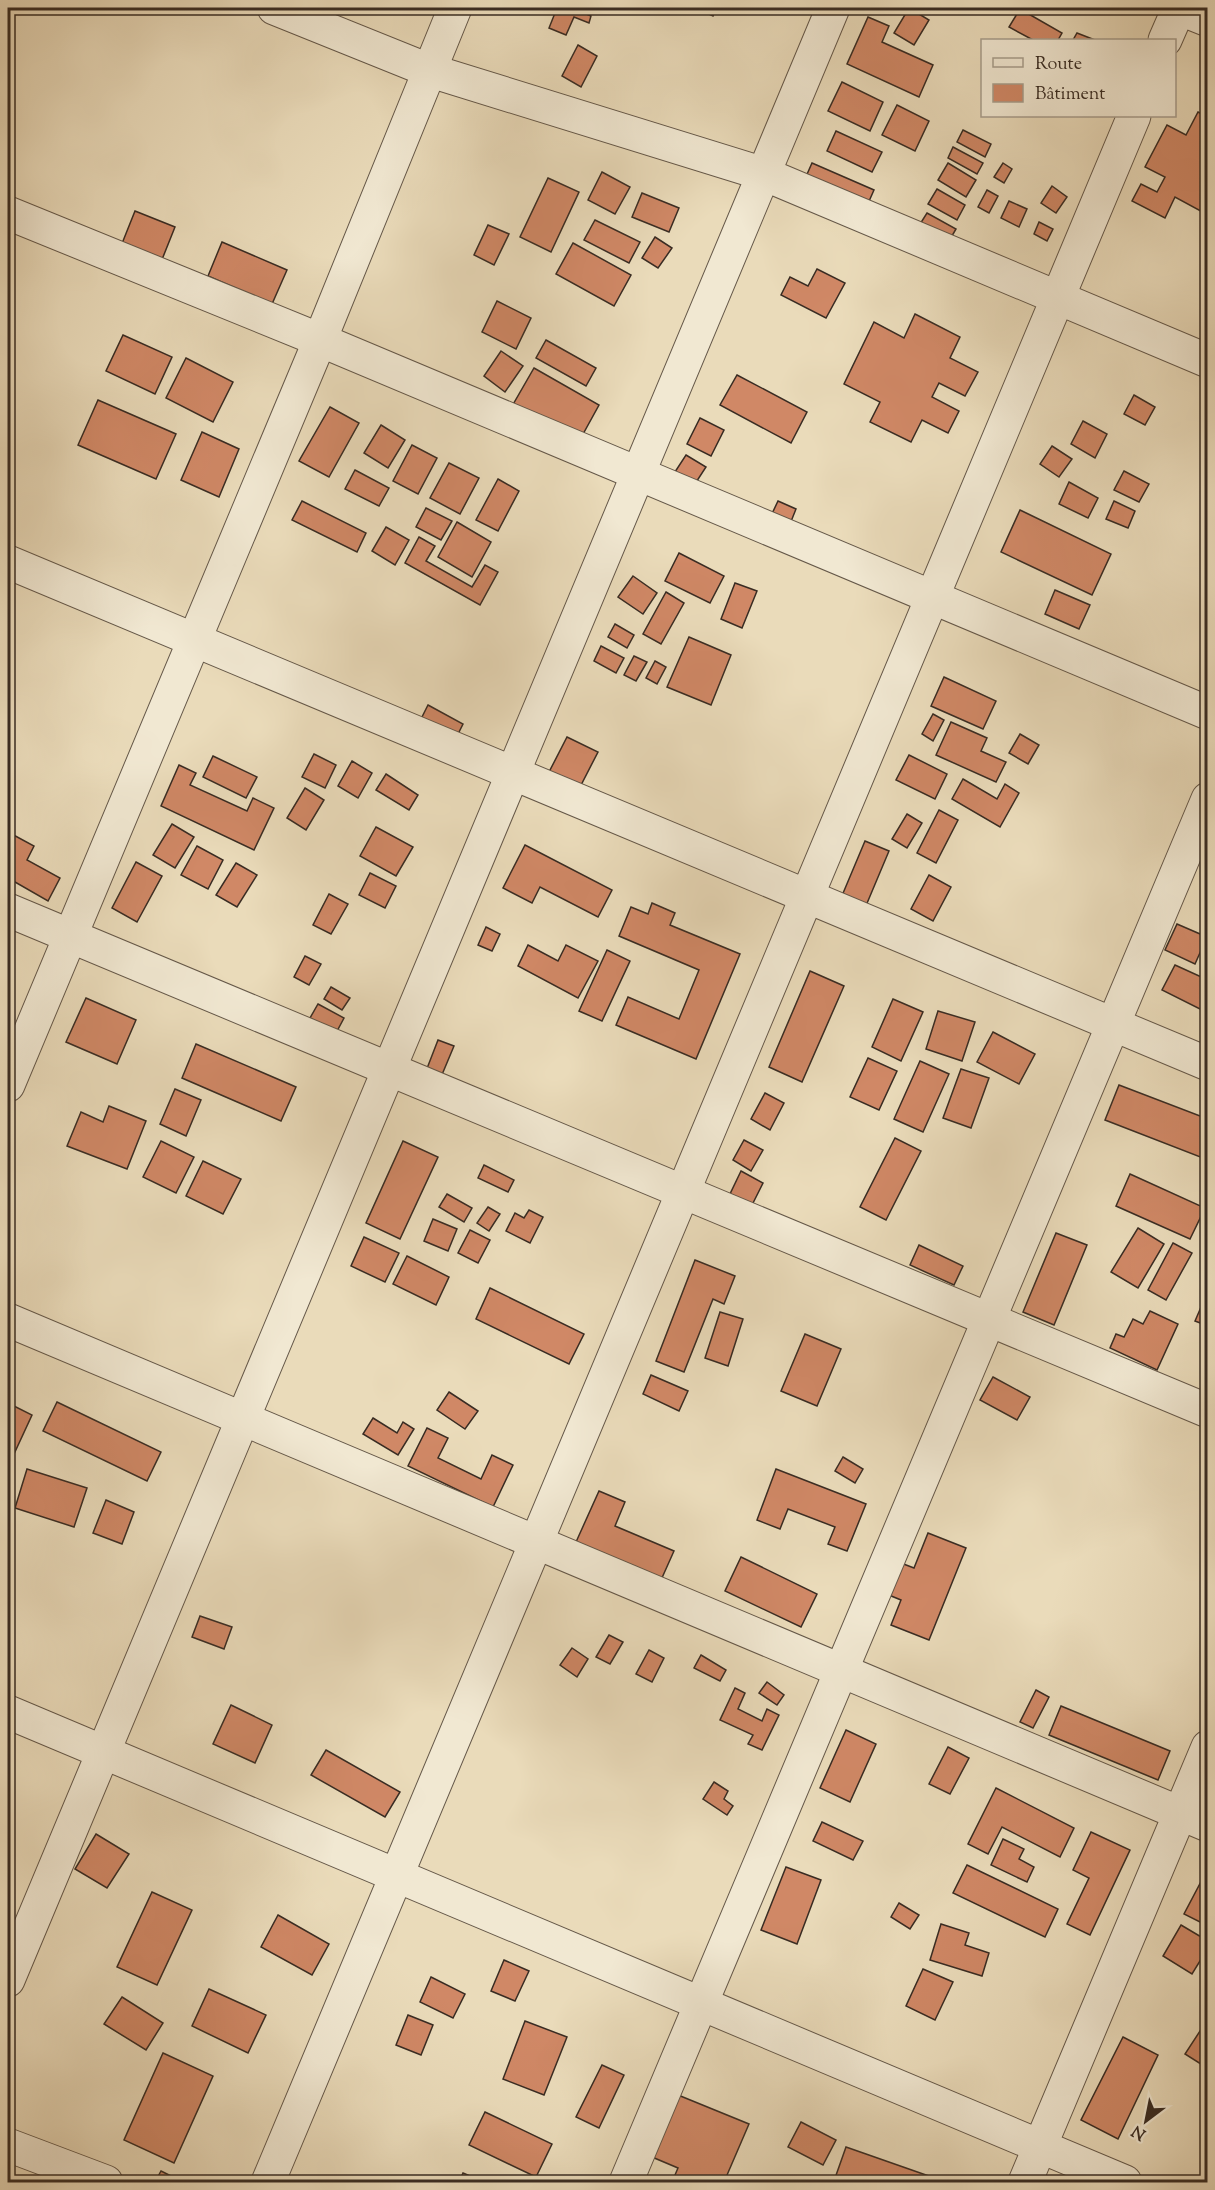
<svg xmlns="http://www.w3.org/2000/svg" width="1215" height="2190" viewBox="0 0 1215 2190" font-family="'Sorts Mill Goudy',serif">
<style>
.building{fill:#d08866;stroke:#392c23;stroke-width:1.5}
.lines{fill:none;stroke-linecap:round;stroke-linejoin:round}
.minor-casing{stroke:#655849;stroke-width:35}
.minor{stroke:#f1e8d2;stroke-width:33}
</style>
<rect width="100%" height="100%" fill="#eadbba"/>
<filter id="stains"><feTurbulence type="fractalNoise" baseFrequency=".00333" numOctaves="4"/><feColorMatrix values="0 0 0 0 .2 0 0 0 0 .09 0 0 0 0 .02 0 0 0 .5 -.17"/></filter>
<radialGradient id="worn" r=".72"><stop offset=".6" stop-color="#630" stop-opacity="0"/><stop offset="1" stop-color="#630" stop-opacity=".3"/></radialGradient>
<!-- building -->
<g class="building">
<polygon points="557,8 572,8 591,16 589,23 574,17 566,35 549,28"/>
<polygon points="696,8 716,8 713,16"/>
<polygon points="909,8 929,20 914,45 894,33"/>
<polygon points="1020,9 1062,33 1058,40 1033,40 1009,27"/>
<polygon points="868,17 889,26 882,42 933,65 919,97 847,64"/>
<polygon points="1077,33 1095,40 1073,40"/>
<polygon points="578,45 597,56 581,87 562,76"/>
<polygon points="842,82 883,102 870,131 828,111"/>
<polygon points="897,105 929,121 915,151 882,135"/>
<polygon points="1198,112 1208,117 1208,215 1175,197 1165,218 1132,201 1141,184 1157,192 1165,177 1145,167 1167,125 1186,135"/>
<polygon points="963,130 991,144 985,157 957,142"/>
<polygon points="836,131 882,152 872,172 827,151"/>
<polygon points="953,147 983,163 977,174 948,158"/>
<polygon points="812,163 874,190 862,217 800,190"/>
<polygon points="948,163 976,180 966,197 938,180"/>
<polygon points="1003,163 1012,169 1004,183 994,177"/>
<polygon points="602,172 630,187 615,214 588,200"/>
<polygon points="548,178 579,192 551,252 520,237"/>
<polygon points="1052,186 1067,197 1056,213 1041,203"/>
<polygon points="937,189 965,205 957,220 928,204"/>
<polygon points="987,190 998,196 989,213 978,207"/>
<polygon points="642,193 679,208 669,232 632,217"/>
<polygon points="1009,201 1027,209 1019,227 1001,218"/>
<polygon points="135,211 175,227 159,267 119,251"/>
<polygon points="927,213 956,229 945,248 915,232"/>
<polygon points="595,220 640,242 629,263 584,240"/>
<polygon points="1039,222 1053,229 1047,241 1034,234"/>
<polygon points="488,225 509,234 494,265 474,255"/>
<polygon points="655,237 672,248 658,268 642,258"/>
<polygon points="222,242 287,270 272,304 208,276"/>
<polygon points="573,243 631,275 614,306 556,274"/>
<polygon points="817,269 845,283 826,318 781,295 790,277 808,286"/>
<polygon points="497,301 531,318 516,349 482,332"/>
<polygon points="915,314 960,337 950,358 978,372 965,396 939,383 932,397 959,411 948,433 922,420 911,442 870,422 880,402 844,384 874,322 904,338"/>
<polygon points="123,335 172,357 155,394 106,371"/>
<polygon points="546,340 596,368 586,386 536,358"/>
<polygon points="501,351 523,366 505,392 484,376"/>
<polygon points="186,358 233,382 213,422 166,398"/>
<polygon points="534,368 599,405 577,445 511,408"/>
<polygon points="737,375 807,412 791,443 720,405"/>
<polygon points="1134,395 1155,407 1145,425 1124,414"/>
<polygon points="98,400 176,434 156,479 78,445"/>
<polygon points="330,407 359,423 329,477 299,461"/>
<polygon points="700,418 724,430 711,456 687,444"/>
<polygon points="1083,421 1107,434 1095,458 1071,444"/>
<polygon points="381,425 405,440 388,468 364,453"/>
<polygon points="202,432 239,449 219,497 181,480"/>
<polygon points="412,445 437,458 418,494 393,481"/>
<polygon points="1052,446 1072,459 1059,477 1040,464"/>
<polygon points="686,455 706,467 691,490 671,478"/>
<polygon points="449,463 479,478 460,514 430,498"/>
<polygon points="355,470 389,488 379,506 345,489"/>
<polygon points="1124,471 1149,484 1139,502 1114,490"/>
<polygon points="498,479 519,491 498,531 476,520"/>
<polygon points="1069,482 1098,498 1088,518 1059,504"/>
<polygon points="302,501 366,533 357,552 292,520"/>
<polygon points="778,501 796,509 788,529 769,520"/>
<polygon points="1114,501 1135,511 1128,528 1106,519"/>
<polygon points="426,508 452,521 441,540 416,527"/>
<polygon points="1020,510 1111,554 1092,595 1001,552"/>
<polygon points="457,522 491,542 472,577 438,557"/>
<polygon points="386,527 409,540 395,565 372,551"/>
<polygon points="419,537 435,546 426,561 472,587 485,565 498,572 480,605 405,563"/>
<polygon points="679,553 724,576 710,603 665,581"/>
<polygon points="633,576 657,593 643,614 618,597"/>
<polygon points="735,583 757,591 742,628 721,619"/>
<polygon points="1055,590 1090,605 1079,629 1045,614"/>
<polygon points="666,592 684,603 661,644 643,634"/>
<polygon points="615,624 634,635 627,648 608,637"/>
<polygon points="689,637 731,655 711,705 667,687"/>
<polygon points="601,646 624,658 616,673 594,661"/>
<polygon points="634,656 647,662 636,681 624,675"/>
<polygon points="655,661 666,667 657,684 646,678"/>
<polygon points="944,677 996,701 983,729 931,706"/>
<polygon points="428,705 463,724 455,740 420,721"/>
<polygon points="933,714 944,720 933,741 922,734"/>
<polygon points="951,722 987,738 981,751 1006,762 996,782 936,755"/>
<polygon points="1020,734 1039,745 1028,764 1009,753"/>
<polygon points="567,737 598,752 579,789 548,774"/>
<polygon points="314,754 336,765 325,788 302,777"/>
<polygon points="909,755 947,774 935,799 896,780"/>
<polygon points="213,756 257,777 246,798 203,777"/>
<polygon points="352,761 372,773 358,798 338,786"/>
<polygon points="179,765 196,773 190,785 247,811 253,798 274,808 254,850 161,806"/>
<polygon points="386,774 418,795 409,810 376,790"/>
<polygon points="963,779 997,799 1005,784 1019,793 1000,827 952,799"/>
<polygon points="305,788 324,800 306,830 287,818"/>
<polygon points="939,810 958,820 936,863 917,853"/>
<polygon points="907,814 922,823 907,848 892,839"/>
<polygon points="172,824 194,837 175,868 153,855"/>
<polygon points="376,827 413,847 396,876 360,856"/>
<polygon points="8,832 34,846 27,860 60,878 48,901 8,878"/>
<polygon points="865,841 889,851 865,908 841,898"/>
<polygon points="525,845 612,890 598,917 540,887 532,903 503,888"/>
<polygon points="197,846 223,860 208,889 181,875"/>
<polygon points="136,862 162,876 137,922 112,908"/>
<polygon points="236,863 257,875 237,907 216,895"/>
<polygon points="370,873 396,886 385,908 359,895"/>
<polygon points="929,875 951,887 933,921 911,909"/>
<polygon points="329,894 348,904 331,934 313,925"/>
<polygon points="652,903 675,913 670,925 740,954 696,1059 616,1025 628,997 679,1019 699,970 619,936 631,907 648,914"/>
<polygon points="1177,924 1207,937 1195,964 1165,950"/>
<polygon points="486,927 500,934 492,951 478,945"/>
<polygon points="528,945 558,961 566,945 598,961 578,998 518,966"/>
<polygon points="607,950 630,961 602,1021 579,1011"/>
<polygon points="305,956 321,964 309,985 294,977"/>
<polygon points="1175,965 1208,980 1208,1013 1162,990"/>
<polygon points="810,971 844,986 802,1082 769,1067"/>
<polygon points="331,987 350,998 342,1010 324,999"/>
<polygon points="86,998 136,1020 117,1064 66,1042"/>
<polygon points="893,999 923,1012 901,1061 872,1047"/>
<polygon points="318,1004 344,1018 336,1033 310,1018"/>
<polygon points="938,1011 975,1022 962,1061 926,1049"/>
<polygon points="993,1032 1035,1054 1019,1084 977,1062"/>
<polygon points="438,1040 454,1046 441,1077 426,1071"/>
<polygon points="196,1044 296,1087 281,1121 182,1078"/>
<polygon points="868,1058 897,1071 879,1110 850,1097"/>
<polygon points="920,1061 949,1074 923,1132 894,1119"/>
<polygon points="961,1069 989,1078 971,1128 943,1118"/>
<polygon points="1119,1085 1208,1119 1208,1160 1105,1120"/>
<polygon points="175,1089 201,1100 186,1136 160,1124"/>
<polygon points="765,1093 784,1103 770,1130 751,1119"/>
<polygon points="109,1106 146,1121 127,1169 67,1146 81,1112 103,1122"/>
<polygon points="895,1138 921,1151 886,1220 860,1207"/>
<polygon points="744,1140 763,1150 751,1171 733,1160"/>
<polygon points="161,1141 194,1157 176,1193 143,1177"/>
<polygon points="403,1141 438,1157 400,1239 366,1223"/>
<polygon points="203,1161 241,1179 223,1214 186,1196"/>
<polygon points="484,1165 514,1180 508,1192 478,1178"/>
<polygon points="741,1171 763,1183 752,1205 730,1194"/>
<polygon points="1130,1174 1205,1208 1190,1239 1116,1206"/>
<polygon points="447,1194 472,1208 464,1222 439,1207"/>
<polygon points="488,1207 500,1214 489,1231 477,1223"/>
<polygon points="529,1210 543,1217 530,1243 506,1231 515,1213 524,1218"/>
<polygon points="433,1219 457,1229 448,1251 424,1241"/>
<polygon points="1138,1228 1164,1244 1138,1288 1111,1272"/>
<polygon points="470,1230 490,1240 478,1263 458,1253"/>
<polygon points="1056,1233 1087,1245 1054,1325 1023,1312"/>
<polygon points="364,1237 399,1253 385,1282 351,1266"/>
<polygon points="1173,1243 1192,1253 1166,1300 1148,1290"/>
<polygon points="919,1245 963,1266 954,1285 910,1265"/>
<polygon points="407,1256 449,1277 436,1305 393,1284"/>
<polygon points="695,1260 735,1276 724,1304 713,1299 684,1372 656,1361"/>
<polygon points="490,1288 584,1334 569,1364 476,1319"/>
<polygon points="1208,1291 1208,1326 1195,1321"/>
<polygon points="1150,1311 1178,1324 1157,1370 1110,1348 1116,1334 1124,1337 1133,1319 1143,1324"/>
<polygon points="720,1312 743,1319 728,1366 705,1358"/>
<polygon points="805,1334 841,1349 817,1406 781,1391"/>
<polygon points="651,1375 688,1391 679,1411 643,1394"/>
<polygon points="993,1377 1030,1397 1017,1420 980,1400"/>
<polygon points="449,1392 478,1411 465,1429 437,1410"/>
<polygon points="57,1402 161,1452 147,1481 43,1431"/>
<polygon points="8,1403 32,1415 8,1467"/>
<polygon points="373,1418 397,1433 403,1422 414,1429 398,1455 363,1434"/>
<polygon points="427,1428 448,1438 438,1458 481,1479 492,1455 513,1465 493,1507 408,1466"/>
<polygon points="843,1457 863,1469 855,1483 835,1471"/>
<polygon points="27,1469 87,1488 74,1527 15,1508"/>
<polygon points="776,1469 866,1504 847,1551 828,1544 835,1527 788,1509 780,1529 757,1520"/>
<polygon points="599,1491 625,1502 615,1526 674,1551 661,1580 576,1542"/>
<polygon points="106,1500 134,1512 122,1544 93,1533"/>
<polygon points="928,1533 966,1548 929,1640 891,1625 901,1600 879,1591 893,1560 914,1568"/>
<polygon points="741,1557 817,1594 801,1627 725,1591"/>
<polygon points="200,1616 232,1627 224,1649 192,1637"/>
<polygon points="609,1635 623,1642 610,1664 596,1657"/>
<polygon points="572,1648 588,1659 577,1677 560,1665"/>
<polygon points="649,1650 664,1658 652,1682 636,1674"/>
<polygon points="701,1655 726,1670 720,1681 694,1668"/>
<polygon points="767,1682 784,1695 777,1705 759,1693"/>
<polygon points="735,1688 745,1693 738,1709 762,1721 767,1709 779,1715 762,1750 748,1744 753,1735 720,1720"/>
<polygon points="1036,1690 1049,1697 1033,1728 1020,1722"/>
<polygon points="231,1705 272,1725 255,1763 213,1744"/>
<polygon points="1061,1706 1170,1751 1158,1780 1049,1735"/>
<polygon points="846,1730 876,1744 850,1802 820,1788"/>
<polygon points="948,1747 969,1758 950,1794 929,1784"/>
<polygon points="326,1750 400,1792 385,1817 311,1775"/>
<polygon points="714,1782 728,1791 724,1799 733,1806 727,1815 703,1799"/>
<polygon points="996,1788 1074,1828 1060,1857 1002,1827 988,1854 968,1844"/>
<polygon points="822,1822 863,1841 853,1860 813,1841"/>
<polygon points="1091,1832 1130,1850 1090,1935 1067,1924 1089,1878 1073,1870"/>
<polygon points="96,1834 129,1854 107,1888 75,1869"/>
<polygon points="1003,1839 1024,1849 1019,1859 1034,1867 1027,1882 991,1865"/>
<polygon points="967,1865 1058,1909 1045,1937 953,1893"/>
<polygon points="786,1867 821,1880 797,1944 761,1930"/>
<polygon points="1204,1876 1208,1878 1208,1926 1184,1914"/>
<polygon points="152,1892 192,1910 157,1985 117,1967"/>
<polygon points="899,1903 919,1915 910,1929 891,1917"/>
<polygon points="278,1915 329,1944 312,1975 261,1947"/>
<polygon points="941,1924 969,1933 965,1945 989,1953 982,1976 930,1960"/>
<polygon points="1181,1925 1208,1941 1208,1948 1192,1974 1163,1956"/>
<polygon points="504,1960 529,1971 515,2001 491,1991"/>
<polygon points="923,1969 953,1982 935,2020 906,2006"/>
<polygon points="431,1977 465,1994 453,2018 420,2002"/>
<polygon points="209,1989 266,2015 248,2053 192,2026"/>
<polygon points="122,1997 163,2023 146,2050 104,2024"/>
<polygon points="408,2015 433,2025 421,2055 396,2045"/>
<polygon points="525,2021 567,2037 544,2095 503,2079"/>
<polygon points="1202,2028 1208,2031 1208,2061 1204,2066 1185,2054"/>
<polygon points="1123,2037 1158,2055 1118,2139 1081,2120"/>
<polygon points="163,2053 213,2076 174,2163 124,2140"/>
<polygon points="602,2065 624,2075 599,2128 576,2117"/>
<polygon points="678,2095 749,2124 724,2182 672,2182 678,2168 652,2157"/>
<polygon points="485,2112 552,2144 536,2177 469,2145"/>
<polygon points="801,2122 836,2140 823,2165 788,2147"/>
<polygon points="846,2147 946,2182 839,2182 834,2181"/>
<polygon points="161,2171 183,2182 155,2182"/>
<polygon points="463,2173 484,2182 459,2182"/>
</g>
<g class="lines">
<!-- minor casing -->
<g class="minor-casing">
<g id="minor">
<polyline points="274,8 428,70 764,174 1208,361"/>
<polyline points="1178,8 1208,20"/>
<polyline points="1165,40 1179,8"/>
<polyline points="8,213 320,340 1208,713"/>
<polyline points="8,562 1208,1064"/>
<polyline points="8,910 1208,1411"/>
<polyline points="8,1085 320,340 455,8"/>
<polyline points="8,1320 1208,1825"/>
<polyline points="8,1712 1125,2182"/>
<polyline points="8,1980 833,8"/>
<polyline points="8,2145 106,2182"/>
<polyline points="268,2182 1134,116"/>
<polyline points="626,2182 1208,799"/>
<polyline points="1025,2182 1208,1747"/>
</g>
</g>
<!-- minor -->
<use href="#minor" class="minor"/>
</g>
<!-- margin -->
<rect width="1215" height="2190" fill="none" stroke="#eadbba" stroke-width="30"/>
<rect x="9" y="9" width="1197" height="2172" fill="none" stroke="#392c23" stroke-width="3"/>
<rect x="15" y="15" width="1185" height="2160" fill="none" stroke="#392c23" stroke-width="1.5"/>
<!-- legend -->
<rect x="981" y="39" width="195" height="78" fill="#f1e8d2" stroke="#a79d8c" stroke-width="1.5"/>
<rect x="993" y="58" width="30" height="9" fill="#f1e8d2" stroke="#a79d8c" stroke-width="1.5"/>
<text x="1035" y="69" font-size="18" fill="#392c23">Route</text>
<rect x="993" y="84" width="30" height="18" fill="#d08866" stroke="#a79d8c" stroke-width="1.5"/>
<text x="1035" y="99" font-size="18" fill="#392c23">Bâtiment</text>
<!-- north arrow -->
<g transform="translate(1146 2121) rotate(212)" stroke="#f1e8d2" stroke-width="4.5" paint-order="stroke">
<path d="M0-4.5L10 22L0 15L-10 22Z" fill="#392c23"/>
<text y="-9" font-size="16" font-weight="bold" text-anchor="middle" fill="#392c23">N</text>
</g>
<rect width="100%" height="100%" filter="url(#stains)"/>
<rect width="100%" height="100%" fill="url(#worn)"/>
</svg>
